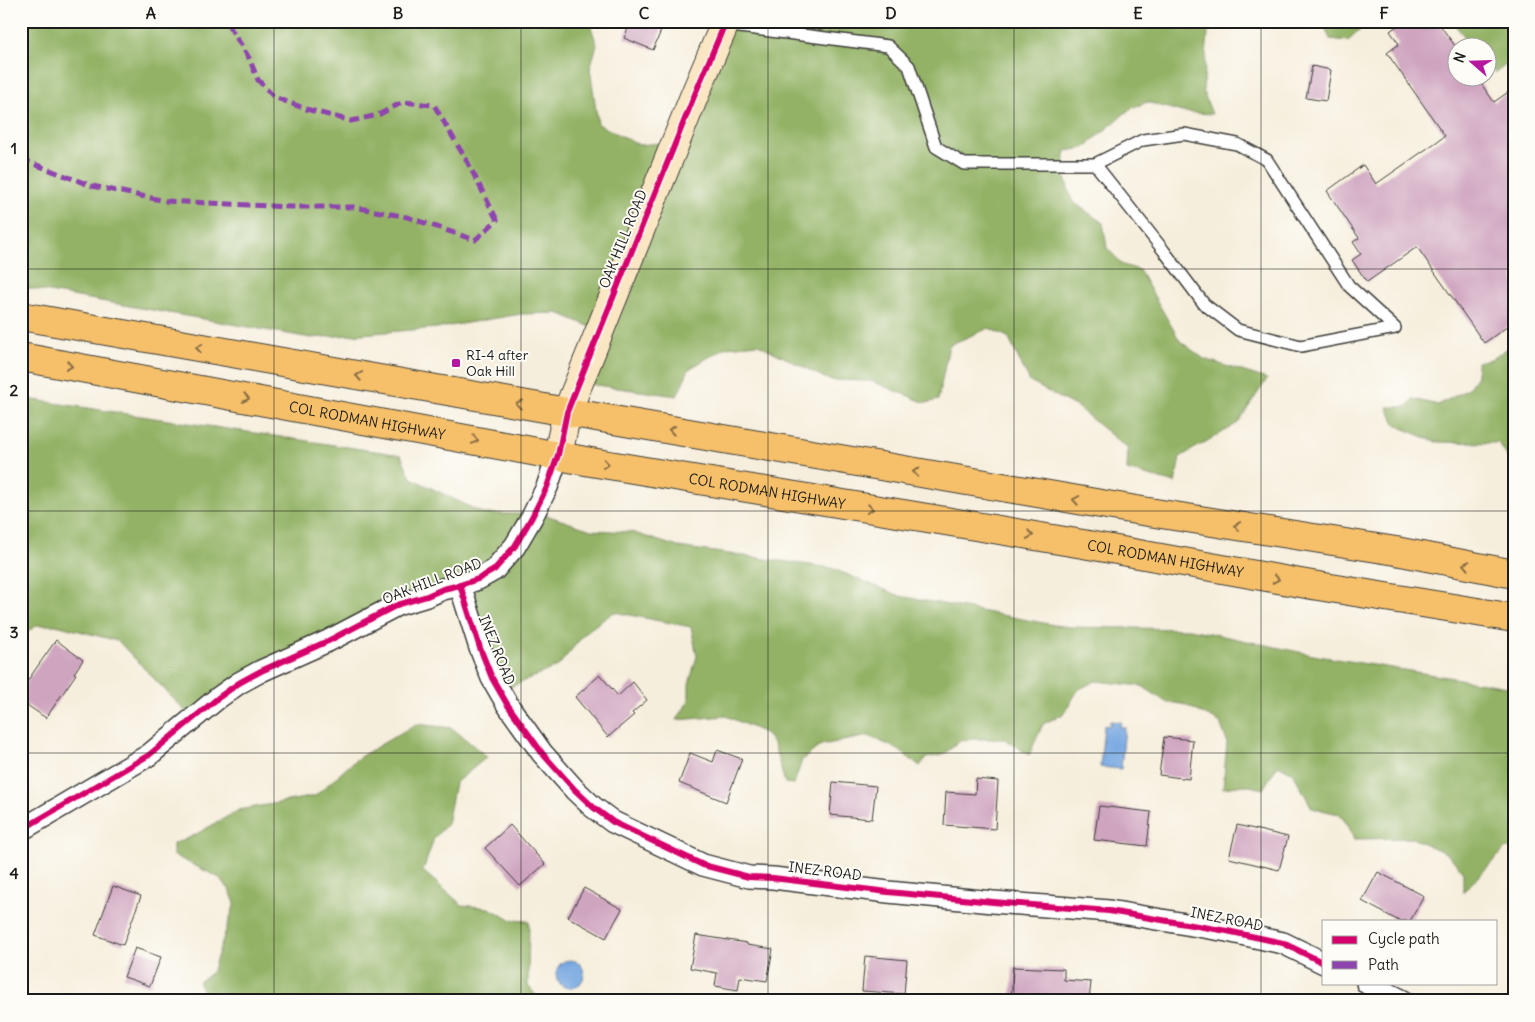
<svg xmlns="http://www.w3.org/2000/svg" width="1535" height="1022" viewBox="0 0 1535 1022" font-family="Delius,sans-serif">
<style>
.forest{fill:#93b265;stroke:#586740}
.water{fill:#75a6e0;stroke:#48617e}
.building{fill:#cfa4bf}
.lines{fill:none;stroke-linecap:round;stroke-linejoin:round}
.lane-casing{stroke:#3d3c39;stroke-width:14}
.street-casing{stroke:#3d3c39;stroke-width:24}
.secondary-casing{stroke:#3d3c39;stroke-width:30}
.highway-casing{stroke:#3d3c39;stroke-width:30}
.lane{stroke:#fff;stroke-width:11}
.street{stroke:#fff;stroke-width:21}
.secondary{stroke:#fbe6c4;stroke-width:28}
.highway{stroke:#f6c06b;stroke-width:28}
.quiet{stroke:#8e44ad;stroke-width:5;stroke-dasharray:10 5;stroke-linecap:butt}
.cycleway-casing{stroke:#fdfcf7;stroke-width:9}
.cycleway{stroke:#d6006c;stroke-width:6}
.oneway{stroke:#896e44}
.grid{fill:none;stroke:#1c1c1c;stroke-width:1;stroke-opacity:0.55}
.poi-dot{fill:#b5179e;stroke:#fdfcf7;stroke-width:2}
.labels{text-anchor:middle;dominant-baseline:central;stroke-width:4;stroke-linejoin:round;paint-order:stroke}
.street-label{font-size:14px;fill:#1c1c1c;stroke:#fdfcf7}
.poi-label{font-size:14px;fill:#1c1c1c;stroke:#fdfcf7;text-anchor:start}
.neatline{fill:none;stroke:#1c1c1c;stroke-width:2}
.grid-label{font-size:16px;text-anchor:middle;font-weight:bold;fill:#1c1c1c}
</style>
<rect width="100%" height="100%" fill="#fdfcf7"/>
<filter id="ink" filterUnits="userSpaceOnUse"><feTurbulence type="fractalNoise" baseFrequency=".02" numOctaves="2"/><feDisplacementMap in="SourceGraphic" scale="10" xChannelSelector="R" yChannelSelector="G"/><feConvolveMatrix kernelMatrix="1 2 1 2 8 2 1 2 1" color-interpolation-filters="sRGB"/></filter>
<filter id="wash" filterUnits="userSpaceOnUse"><feTurbulence type="fractalNoise" baseFrequency=".0096" numOctaves="4" result="noise"/><feDisplacementMap in="SourceGraphic" scale="20" xChannelSelector="R" yChannelSelector="G"/><feGaussianBlur stdDeviation="1.12" result="paint"/><feColorMatrix in="noise" values="0 0 0 0 0 0 0 0 0 0 0 0 0 0 0 0 0 1.4 0 .05"/><feComposite in="paint" operator="in"/></filter>
<g filter="url(#wash)">
<rect width="100%" height="100%" fill="#f6eedc"/>
<!-- forest -->
<g class="forest">
<polygon points="21,21 589,21 597,45 590,68 598,124 639,145 671,142 722,21 1209,21 1203,91 1212,114 1182,112 1147,102 1130,109 1084,148 1066,151 1062,168 1072,201 1103,223 1107,248 1123,265 1139,270 1180,341 1204,359 1267,379 1238,423 1180,457 1175,483 1127,470 1128,449 1077,407 1030,382 1008,337 989,328 949,345 938,400 926,403 871,381 829,380 758,344 726,347 689,369 677,396 581,383 598,330 558,313 521,314 437,328 311,338 21,287"/>
<polygon points="1325,21 1370,21 1348,41 1330,39 1324,25"/>
<polygon points="1451,21 1514,21 1514,59 1495,73 1488,64 1488,48 1474,47"/>
<polygon points="1514,344 1514,468 1499,443 1436,442 1402,428 1395,423 1387,407 1407,407 1413,399 1438,405 1468,389 1477,376 1477,362 1491,359"/>
<polygon points="21,398 401,455 411,478 484,514 523,514 534,511 591,530 631,532 678,547 831,568 900,596 1054,625 1071,627 1190,629 1318,656 1514,688 1514,848 1506,848 1463,892 1463,872 1448,854 1412,838 1354,839 1348,825 1339,814 1312,808 1293,773 1278,765 1263,789 1245,785 1223,788 1227,742 1220,722 1183,704 1166,702 1142,686 1096,681 1079,689 1063,714 1043,724 1029,755 1005,739 974,739 960,741 943,755 926,758 920,766 897,749 869,736 821,745 802,760 794,784 785,783 774,745 765,733 726,716 677,720 689,700 689,684 697,656 691,627 614,612 587,631 558,666 501,691 452,587 190,716 118,641 56,625 37,625 23,635 21,635"/>
<polygon points="416,724 452,728 487,757 455,783 447,824 434,838 423,871 462,905 489,908 511,920 529,921 528,986 541,1001 210,1001 198,983 212,972 235,903 229,889 218,877 173,855 173,844 191,837 239,810 315,796 358,758"/>
</g>
<!-- water -->
<g class="water">
<polygon points="1110,721 1121,722 1120,727 1125,727 1121,769 1100,767 1104,725 1110,726"/>
<circle cx="570" cy="974" r="14"/>
</g>
<g id="blocks">
<!-- building -->
<g class="building">
<polygon points="631,21 665,21 653,50 624,38"/>
<polygon points="1404,21 1437,21 1458,50 1458,78 1477,78 1494,102 1514,88 1514,322 1484,343 1417,247 1367,282 1352,260 1361,254 1353,242 1359,238 1327,191 1363,165 1376,184 1445,136 1387,53 1399,44 1390,31"/>
<polygon points="1312,66 1331,70 1326,101 1306,98"/>
<polygon points="56,640 83,660 74,673 76,674 46,718 21,701 21,690"/>
<polygon points="600,675 618,696 633,682 647,700 632,713 634,715 608,737 575,697"/>
<polygon points="1164,737 1193,740 1189,779 1159,775"/>
<polygon points="717,750 742,759 726,802 679,783 690,753 713,762"/>
<polygon points="976,779 998,781 995,829 944,825 946,792 975,794"/>
<polygon points="833,782 876,786 872,819 830,815"/>
<polygon points="1099,806 1151,812 1147,846 1094,840"/>
<polygon points="510,825 545,864 520,886 485,848"/>
<polygon points="1237,825 1288,837 1279,870 1229,858"/>
<polygon points="1378,872 1424,896 1410,921 1399,921 1362,901"/>
<polygon points="113,886 141,896 123,945 95,935"/>
<polygon points="584,888 622,909 606,938 568,917"/>
<polygon points="696,935 747,943 747,945 773,949 767,981 740,977 738,990 715,986 717,973 690,968"/>
<polygon points="135,948 161,957 150,986 124,977"/>
<polygon points="865,956 907,960 904,994 862,991"/>
<polygon points="1013,967 1064,969 1064,980 1091,982 1089,1001 1011,1001"/>
</g>
</g>
</g>
<g filter="url(#ink)">
<use href="#blocks" fill-opacity="0" stroke="#3d3c39" stroke-width="1"/>
<g class="lines">
<!-- lane casing -->
<g class="lane-casing">
<polyline id="lane" points="724,25 888,46 909,66 936,147 964,164 1095,164 1164,251 1204,304 1238,330 1301,346 1395,328 1349,286 1267,160 1237,144 1184,134 1143,140 1095,164"/>
</g>
<!-- street casing -->
<g class="street-casing">
<g id="street">
<polyline points="460,585 480,648 492,678 507,704 542,753 575,790 593,807 613,822 703,865 749,877 773,878 888,892 993,902 1109,911 1227,931 1283,943 1324,963"/>
<polyline points="21,830 149,755 218,698 239,683 261,671 328,641 397,605 427,596 443,589 460,585 478,579 494,570 515,546 532,517 547,487 558,455"/>
<polyline points="1367,983 1403,1001"/>
</g>
</g>
<!-- secondary casing -->
<g class="secondary-casing">
<polyline id="secondary" points="558,455 567,412 695,94 726,21"/>
</g>
<!-- highway casing -->
<g class="highway-casing">
<g id="highway">
<polyline points="21,316 567,412 1136,510 1396,551 1514,574"/>
<path id="s1" d="M21,357L591,462L1083,544L1306,584L1514,618"/>
</g>
</g>
<!-- lane -->
<use href="#lane" class="lane"/>
<!-- street -->
<use href="#street" class="street"/>
<!-- secondary -->
<use href="#secondary" class="secondary"/>
<!-- highway -->
<use href="#highway" class="highway"/>
<!-- quiet -->
<polyline class="quiet" points="21,159 92,186 166,201 291,207 354,207 407,217 475,240 497,220 468,163 434,105 403,102 378,115 351,121 306,109 274,97 258,80 249,58 226,21"/>
<!-- cycleway casing -->
<g class="cycleway-casing">
<g id="cycleway">
<polyline points="460,585 480,648 492,678 507,704 542,753 575,790 593,807 613,822 703,865 749,877 773,878 888,892 993,902 1109,911 1227,931 1283,943 1324,963"/>
<polyline points="21,830 149,755 218,698 239,683 261,671 328,641 397,605 427,596 443,589 460,585 478,579 494,570 515,546 532,517 547,487 558,455 567,412 695,94 726,21"/>
</g>
</g>
<!-- cycleway -->
<use href="#cycleway" class="cycleway"/>
</g>
<!-- one-way arrows -->
<defs><path id="oneway-chevron" d="M-2-3.5L2.5 0L-2 3.5" fill="none" stroke-width="1.6" stroke-linecap="round" stroke-linejoin="round" transform="scale(1.25)"/></defs>
<g class="oneway">
<use href="#oneway-chevron" transform="translate(199 348) rotate(-170)"/>
<use href="#oneway-chevron" transform="translate(69 366) rotate(10)"/>
<use href="#oneway-chevron" transform="translate(359 376) rotate(-170)"/>
<use href="#oneway-chevron" transform="translate(246 398) rotate(10)"/>
<use href="#oneway-chevron" transform="translate(519 404) rotate(-170)"/>
<use href="#oneway-chevron" transform="translate(672 430) rotate(-170)"/>
<use href="#oneway-chevron" transform="translate(475 440) rotate(10)"/>
<use href="#oneway-chevron" transform="translate(606 464) rotate(9)"/>
<use href="#oneway-chevron" transform="translate(916 472) rotate(-170)"/>
<use href="#oneway-chevron" transform="translate(1076 500) rotate(-170)"/>
<use href="#oneway-chevron" transform="translate(870 509) rotate(9)"/>
<use href="#oneway-chevron" transform="translate(1237 526) rotate(-171)"/>
<use href="#oneway-chevron" transform="translate(1030 535) rotate(9)"/>
<use href="#oneway-chevron" transform="translate(1466 565) rotate(-169)"/>
<use href="#oneway-chevron" transform="translate(1276 579) rotate(10)"/>
</g>
</g>
<!-- grid -->
<path class="grid" d="M274,21V1001M521,21V1001M768,21V1001M1014,21V1001M1261,21V1001M21,269H1514M21,511H1514M21,753H1514"/>
<!-- markers -->
<rect class="poi-dot" x="451" y="358" width="10" height="10" rx="2.5"/>
<g class="labels">
<!-- street labels -->
<g class="street-label">
<text transform="translate(623 239) rotate(-68)">OAK HILL ROAD</text>
<text stroke="none"><textPath href="#s1" startOffset="352">COL RODMAN HIGHWAY</textPath></text>
<text stroke="none"><textPath href="#s1" startOffset="758">COL RODMAN HIGHWAY</textPath></text>
<text stroke="none"><textPath href="#s1" startOffset="1162">COL RODMAN HIGHWAY</textPath></text>
<text transform="translate(432 581) rotate(-21)">OAK HILL ROAD</text>
<text transform="translate(497 650) rotate(68)">INEZ ROAD</text>
<text transform="translate(825 871) rotate(7)">INEZ ROAD</text>
<text transform="translate(1227 919) rotate(11)">INEZ ROAD</text>
</g>
<!-- poi labels -->
<g class="poi-label">
<text x="466" y="355">RI-4 after<tspan x="466" dy="16">Oak Hill</tspan></text>
</g>
</g>
<!-- margin -->
<rect width="1535" height="1022" fill="none" stroke="#fdfcf7" stroke-width="55"/>
<!-- legend -->
<rect x="1322" y="920" width="175" height="65" fill="#fdfcf7" stroke="#a3a29f"/>
<rect x="1332" y="936" width="25" height="8" fill="#d6006c" stroke="#a3a29f"/>
<text x="1368" y="944" font-size="15" fill="#1c1c1c">Cycle path</text>
<rect x="1332" y="961" width="25" height="8" fill="#8e44ad" stroke="#a3a29f"/>
<text x="1368" y="970" font-size="15" fill="#1c1c1c">Path</text>
<!-- north arrow -->
<g transform="translate(1472 62) rotate(290)"><circle r="24" fill="#fdfcf7" stroke="#a3a29f"/>
<path d="M0-4L9 19L0 12L-9 19Z" fill="#b5179e"/>
<text y="-8" font-size="14" font-weight="bold" text-anchor="middle" fill="#1c1c1c">N</text>
</g>
<rect x="28" y="28" width="1480" height="966" class="neatline"/>
<g class="grid-label">
<text x="151" y="19">A</text>
<text x="398" y="19">B</text>
<text x="644" y="19">C</text>
<text x="891" y="19">D</text>
<text x="1138" y="19">E</text>
<text x="1384" y="19">F</text>
<text x="14" y="154">1</text>
<text x="14" y="396">2</text>
<text x="14" y="638">3</text>
<text x="14" y="879">4</text>
</g>
</svg>
